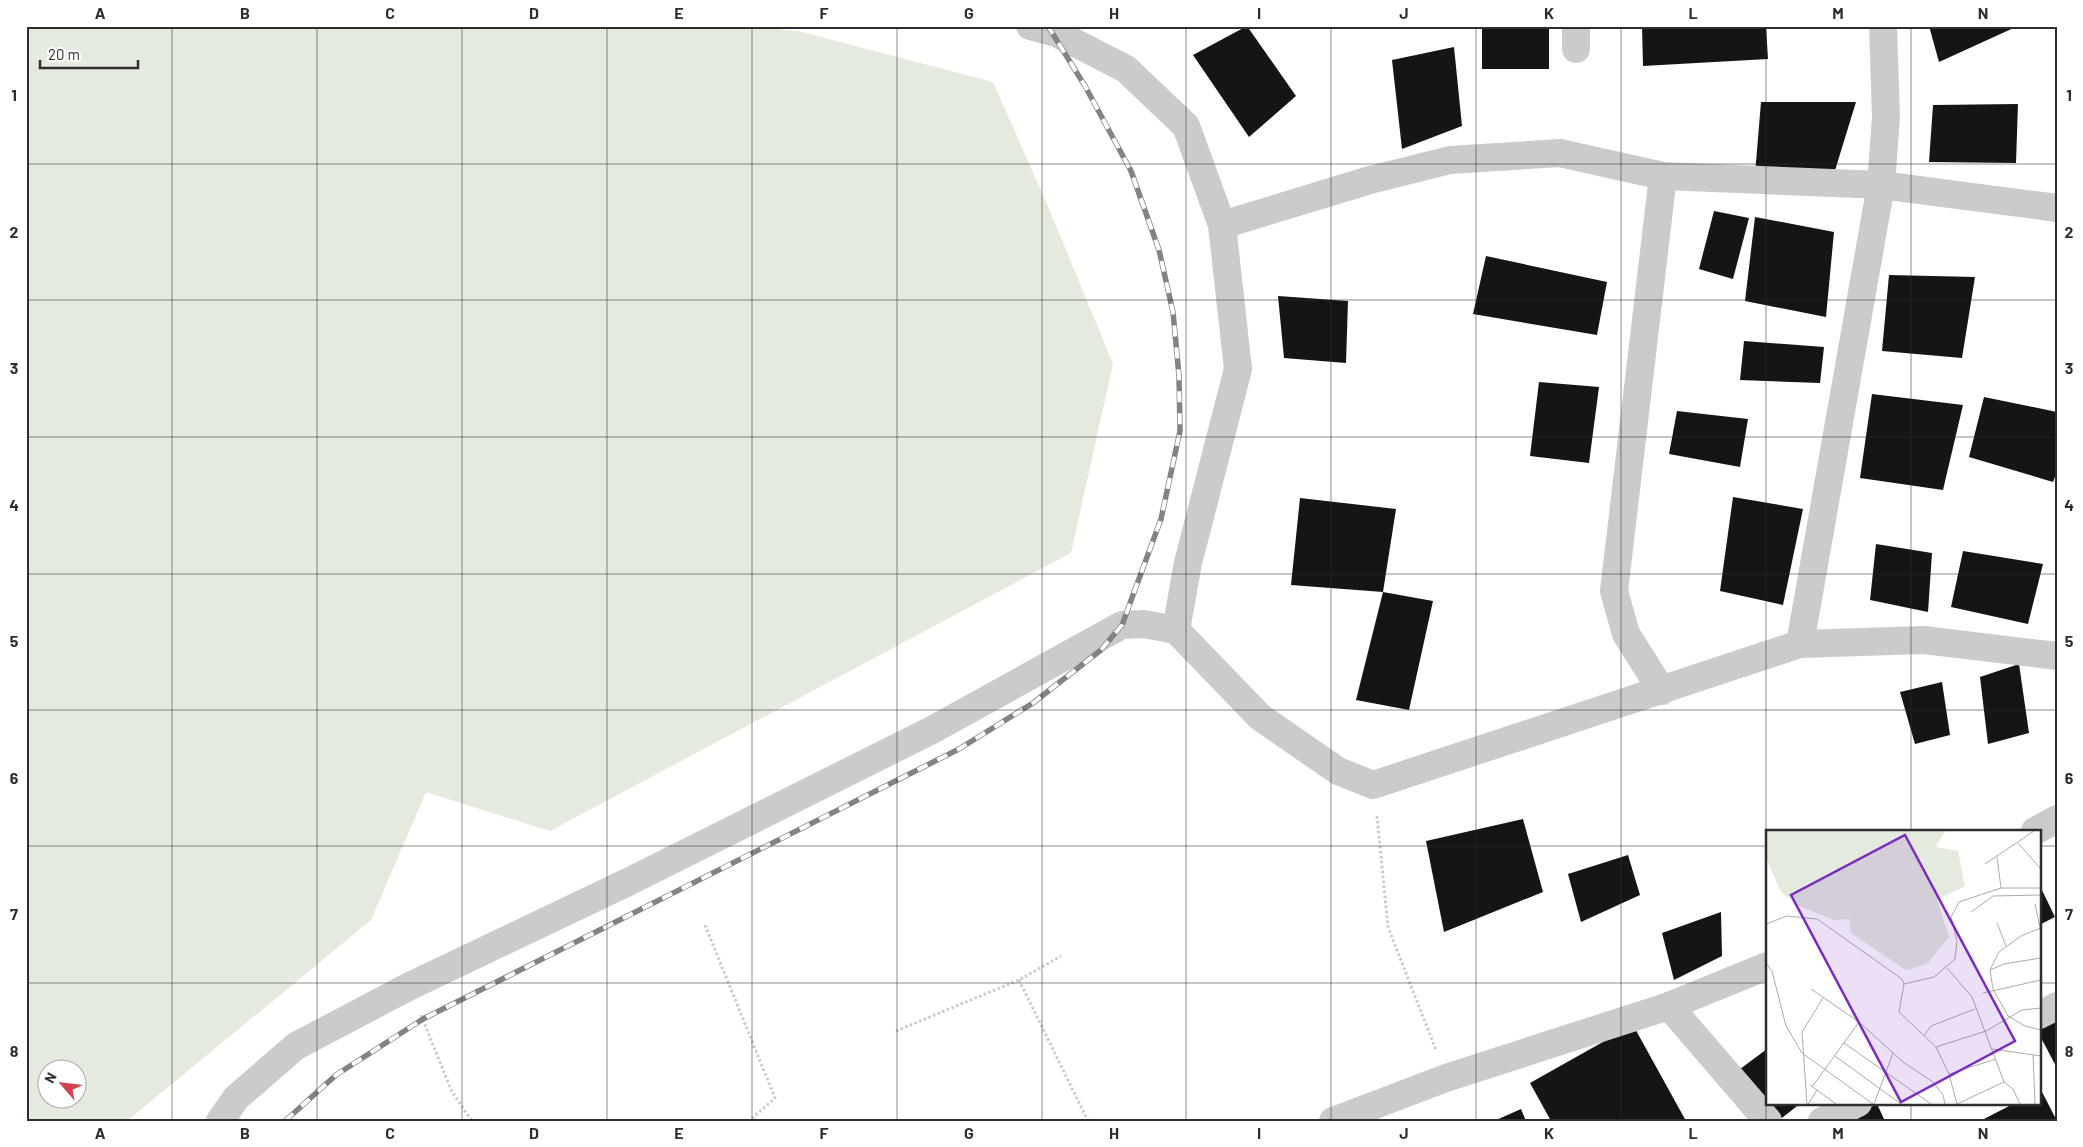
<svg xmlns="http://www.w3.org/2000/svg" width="2083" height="1147" viewBox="0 0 2083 1147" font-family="Barlow,sans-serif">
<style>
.green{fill:#e4eadd;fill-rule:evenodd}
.building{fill:#151515}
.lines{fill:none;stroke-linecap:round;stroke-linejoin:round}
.path{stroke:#cbcbcb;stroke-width:3;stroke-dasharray:2.5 2.5;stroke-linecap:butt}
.minor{stroke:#cbcbcb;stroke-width:28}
.rail-casing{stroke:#838383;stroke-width:5.5}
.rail{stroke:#fff;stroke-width:4;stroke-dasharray:11;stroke-linecap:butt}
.grid{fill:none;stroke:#2e2e2e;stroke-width:1;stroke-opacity:0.55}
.inset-road{fill:none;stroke:#ababab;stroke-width:1}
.view{fill:#7b2cbf;fill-opacity:0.15;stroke:#7b2cbf;stroke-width:2.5}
.inset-edge{fill:none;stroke:#2e2e2e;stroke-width:2.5}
.neatline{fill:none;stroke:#2e2e2e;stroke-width:2}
.grid-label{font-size:16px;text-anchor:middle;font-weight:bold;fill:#2e2e2e}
</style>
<rect width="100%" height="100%" fill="#fff"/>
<!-- green -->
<path class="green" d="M26,26H747L798,31L993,82L1050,211L1113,364L1071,553L550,831L426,792L371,920L127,1121H26ZM48,1070H78V1100H48Z"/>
<!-- building -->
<g class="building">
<polygon points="1247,26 1296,96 1249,137 1193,55"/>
<rect x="1482" y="26" width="67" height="43"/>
<polygon points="1642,26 1766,26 1768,59 1643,66"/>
<polygon points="1929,26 2018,26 1939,62"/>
<polygon points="1454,47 1462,126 1402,149 1392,60"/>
<polygon points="1761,102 1856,102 1833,177 1755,174"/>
<polygon points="2018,104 2016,163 1929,162 1933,105"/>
<polygon points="1714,211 1749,218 1733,279 1699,269"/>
<polygon points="1755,217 1834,232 1826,317 1745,301"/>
<polygon points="1486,256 1607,282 1597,335 1473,314"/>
<polygon points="1889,275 1975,277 1962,358 1882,351"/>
<polygon points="1278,296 1348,301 1346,363 1284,358"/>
<polygon points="1744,341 1824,347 1820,383 1740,380"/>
<polygon points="1539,382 1599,387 1589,463 1530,456"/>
<polygon points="1872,394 1963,405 1943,490 1860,478"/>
<polygon points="1984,397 2057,412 2057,472 2053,482 1969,457"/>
<polygon points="1677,411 1748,419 1740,467 1669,454"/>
<polygon points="1733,497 1803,509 1783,605 1720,591"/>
<polygon points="1300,498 1396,509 1383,592 1433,601 1409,710 1356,700 1383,592 1291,585"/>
<polygon points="1876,544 1932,553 1928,612 1870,600"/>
<polygon points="1963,551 2043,564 2028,624 1951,607"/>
<polygon points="2019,664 2029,733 1988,744 1980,677"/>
<polygon points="1942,682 1950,735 1915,744 1900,692"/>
<polygon points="1523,819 1543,892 1444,932 1426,841"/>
<polygon points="1628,855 1640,895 1581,922 1568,874"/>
<polygon points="2039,884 2055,917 2039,925"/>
<polygon points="1721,912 1722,956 1674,980 1662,933"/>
<polygon points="2057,1015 2057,1068 2039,1034 2039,1024"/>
<polygon points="1633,1025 1686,1121 1551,1121 1530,1083"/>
<polygon points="1767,1049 1767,1103 1801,1103 1778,1121 1736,1072"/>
<polygon points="2041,1090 2057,1121 1980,1121 2015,1103 2039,1103 2039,1091"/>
<polygon points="1877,1104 1885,1121 1844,1121"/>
<polygon points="1521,1109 1526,1121 1494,1121"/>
</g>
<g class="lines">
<!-- path -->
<g class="path">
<polyline points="1377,816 1388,927 1436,1050"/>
<polyline points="705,925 775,1098 749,1121"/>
<polyline points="1019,980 1088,1121"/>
<polyline points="421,1015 452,1092 472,1121"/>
<polyline points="896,1031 1019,980 1061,956"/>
</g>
<!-- minor -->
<g class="minor">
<polyline points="1030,26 1056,33 1126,69 1186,126 1222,225 1238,369 1188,563 1176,630"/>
<polyline points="1576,26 1576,49"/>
<polyline points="1222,225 1370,180 1450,160 1560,153 1663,176 1881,185 2057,208"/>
<polyline points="1800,644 1881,185 1886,117 1883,26"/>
<polyline points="1662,691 1626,634 1614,591 1663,176"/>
<polyline points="2035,831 2057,819"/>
<polyline points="1669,1006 1768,1121"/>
<polyline points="2039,1015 2057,1006"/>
<polyline points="220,1121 236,1098 296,1046 408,987 628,882 932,730 1122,625 1144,624 1176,630 1260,717 1338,771 1373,785 1800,644 1924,640 2057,656"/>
<polyline points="1333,1121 1446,1078 1669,1006 1767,966"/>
<polyline points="1822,1121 1858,1103"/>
</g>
<!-- rail casing -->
<g class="rail-casing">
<polyline id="rail" points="285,1121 336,1075 423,1019 959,749 1033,703 1101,650 1122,625 1161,519 1180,431 1179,376 1173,312 1159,250 1131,171 1085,86 1048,26"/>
</g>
<!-- rail -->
<use href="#rail" class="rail"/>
</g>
<!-- grid -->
<path class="grid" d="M172,26V1121M317,26V1121M462,26V1121M607,26V1121M752,26V1121M897,26V1121M1042,26V1121M1186,26V1121M1331,26V1121M1476,26V1121M1621,26V1121M1766,26V1121M1911,26V831M26,164H2057M26,300H2057M26,437H2057M26,574H2057M26,710H2057M26,846H1767M2039,846H2057M26,983H1767M2039,983H2057M1911,1103V1121"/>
<!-- overview -->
<g transform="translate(1766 830)">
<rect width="275" height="275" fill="#fff"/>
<path d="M0,1H179L170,17L192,21L199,56L171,70L183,107L161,134L140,140L85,103L83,89L67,90L34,76L15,62L0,28Z" fill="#e4eadd"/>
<path class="inset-road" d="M252,13L275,39M231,27L235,58M219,34L268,1M269,74L275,102M205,82L227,66L275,65M231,93L240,116M0,94L21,86L51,89L136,149L138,154L133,182L170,217L183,244L191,274M275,98L255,106L233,122L224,140L227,159L242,186L259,196L275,200M0,133L6,141L20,196L36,223L107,274M181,138L206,167L238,252M224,140L238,134L275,128M138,154L168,147L189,129L191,111L185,87L193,72L235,58H275M45,159L93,192L137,232L167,252L177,265L179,274M217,163L275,150M158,206L165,196L209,179M78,213L165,274M170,217L220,201L256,180L275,178M226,219L275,226M267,225L269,274M69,226L135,274M183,244L230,229M238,252L247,259L254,274M44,255L70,274M46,257L93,192M41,274L36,202L57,168M42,274L51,260M108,274L127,223M191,274L238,252"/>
<path class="view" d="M139,5L249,211L135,272L25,65Z"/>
<rect width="275" height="275" class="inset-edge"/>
</g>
<!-- border -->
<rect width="2083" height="1147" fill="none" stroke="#ffffff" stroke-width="55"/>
<!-- north arrow -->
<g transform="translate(62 1084) rotate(298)"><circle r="24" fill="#ffffff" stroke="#ababab"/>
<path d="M0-4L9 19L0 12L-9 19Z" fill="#d44153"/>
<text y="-8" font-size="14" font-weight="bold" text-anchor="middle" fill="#2e2e2e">N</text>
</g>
<!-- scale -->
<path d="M40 60v8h98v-8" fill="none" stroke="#2e2e2e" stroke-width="2.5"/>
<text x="48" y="60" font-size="15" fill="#2e2e2e" stroke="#ffffff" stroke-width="4" paint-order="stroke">20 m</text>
<rect x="28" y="28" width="2028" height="1092" class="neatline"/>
<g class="grid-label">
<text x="100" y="19">A</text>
<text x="245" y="19">B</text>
<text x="390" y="19">C</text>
<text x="534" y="19">D</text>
<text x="679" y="19">E</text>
<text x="824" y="19">F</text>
<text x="969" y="19">G</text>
<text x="1114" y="19">H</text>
<text x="1259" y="19">I</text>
<text x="1404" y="19">J</text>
<text x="1549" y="19">K</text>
<text x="1693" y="19">L</text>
<text x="1838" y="19">M</text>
<text x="1983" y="19">N</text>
<text x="14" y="101">1</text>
<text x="2069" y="101">1</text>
<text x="14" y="238">2</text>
<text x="2069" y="238">2</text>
<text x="14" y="374">3</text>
<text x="2069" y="374">3</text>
<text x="14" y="511">4</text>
<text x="2069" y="511">4</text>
<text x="14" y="647">5</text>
<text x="2069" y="647">5</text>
<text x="14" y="784">6</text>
<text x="2069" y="784">6</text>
<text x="14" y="920">7</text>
<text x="2069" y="920">7</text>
<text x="14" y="1057">8</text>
<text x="2069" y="1057">8</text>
<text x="100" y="1139">A</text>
<text x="245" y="1139">B</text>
<text x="390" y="1139">C</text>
<text x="534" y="1139">D</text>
<text x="679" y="1139">E</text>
<text x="824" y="1139">F</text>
<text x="969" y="1139">G</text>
<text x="1114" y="1139">H</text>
<text x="1259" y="1139">I</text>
<text x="1404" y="1139">J</text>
<text x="1549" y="1139">K</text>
<text x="1693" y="1139">L</text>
<text x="1838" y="1139">M</text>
<text x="1983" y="1139">N</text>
</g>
</svg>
